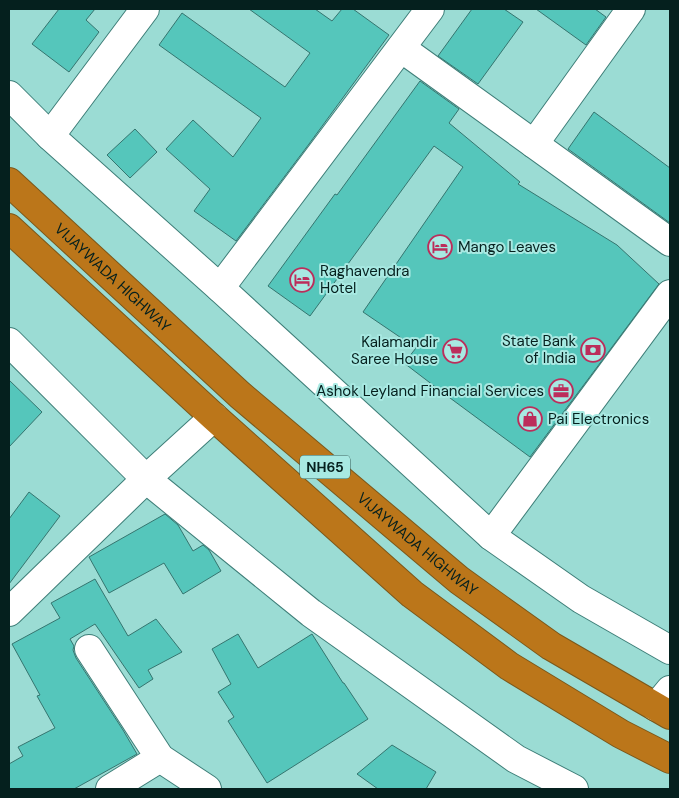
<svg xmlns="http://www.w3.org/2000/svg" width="679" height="798" viewBox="0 0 679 798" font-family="'DM Sans',sans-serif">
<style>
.building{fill:#55c6bb;stroke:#35756f}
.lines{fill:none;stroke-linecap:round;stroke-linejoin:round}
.minor-casing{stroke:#3e7e78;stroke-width:30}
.highway-casing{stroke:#7b581b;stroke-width:30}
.minor{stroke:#fff;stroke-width:28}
.highway{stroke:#bb761a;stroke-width:28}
.labels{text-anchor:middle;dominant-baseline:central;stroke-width:4;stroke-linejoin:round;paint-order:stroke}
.shield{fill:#a8e9e2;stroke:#365c59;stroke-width:1}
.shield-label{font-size:14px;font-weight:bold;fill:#05201e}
.poi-label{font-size:15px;fill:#05201e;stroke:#a8e9e2;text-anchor:start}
.street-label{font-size:15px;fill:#05201e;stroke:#a8e9e2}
</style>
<rect width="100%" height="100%" fill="#9bdcd4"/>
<!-- building -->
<g class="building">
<polygon points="59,9 95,9 86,20 99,32 69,72 32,44"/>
<polygon points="249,9 315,9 332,21 342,9 353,9 389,35 309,144 236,241 194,211 210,189 166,149 193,120 233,157 261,118 159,45 182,13 285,87 310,53"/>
<polygon points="472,9 504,9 523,22 478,84 438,56"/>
<polygon points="536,9 595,9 606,17 586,45"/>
<polygon points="420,81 459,109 449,123 520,182 518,184 617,245 659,284 530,457 446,395 404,363 416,348 363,312 463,167 434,146 310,316 268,286 335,194 337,195"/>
<polygon points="594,112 670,168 670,223 568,149"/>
<polygon points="135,129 157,152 130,178 107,155"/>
<polygon points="9,380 42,412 9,447"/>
<polygon points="29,492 60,516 9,584 9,519"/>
<polygon points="165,514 178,525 193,551 203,545 209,550 221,571 183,594 164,563 109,593 89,557"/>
<polygon points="95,579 128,636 156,619 182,652 148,670 153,679 139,688 95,624 70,639 74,646 73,650 76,658 123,730 137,754 74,789 9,789 9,764 23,756 18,747 55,728 37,696 40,695 12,644 60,618 51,603"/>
<polygon points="238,634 258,668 312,634 343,683 344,683 368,719 267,783 228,721 234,717 218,692 231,684 212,649"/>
<polygon points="392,745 436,772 426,789 378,789 357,774"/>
</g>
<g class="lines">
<!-- minor casing -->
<g class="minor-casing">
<g id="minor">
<polyline points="401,48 670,242"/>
<polyline points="9,95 50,136 220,288 491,536 581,599 670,650"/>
<polyline points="50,136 145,9"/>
<polyline points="534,144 631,9"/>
<polyline points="220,288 430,9"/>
<polyline points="9,342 146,479 311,613 516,759 574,789"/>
<polyline points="491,536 670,294"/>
<polyline points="9,612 146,479 214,417"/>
<polyline points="89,649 160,758 207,789"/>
<polyline points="656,707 670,690"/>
<polyline points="110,789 160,758"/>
</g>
</g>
<!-- highway casing -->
<g class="highway-casing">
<g id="highway">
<path id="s1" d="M9,182L240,395L459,580L551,646L670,715"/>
<polyline points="9,228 214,417 412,594 509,666 621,734 670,759"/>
</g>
</g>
<!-- minor -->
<use href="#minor" class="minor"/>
<!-- highway -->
<use href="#highway" class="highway"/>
</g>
<!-- icons -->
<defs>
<g id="hotel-ring" transform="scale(1.25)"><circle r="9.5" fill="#a8e9e2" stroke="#bc2d5b" stroke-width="1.5"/><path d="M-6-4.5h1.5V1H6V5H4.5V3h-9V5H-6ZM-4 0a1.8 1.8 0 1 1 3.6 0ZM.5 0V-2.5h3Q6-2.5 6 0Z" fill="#bc2d5b"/></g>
<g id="bank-ring" transform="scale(1.25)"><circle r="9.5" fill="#a8e9e2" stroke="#bc2d5b" stroke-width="1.5"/><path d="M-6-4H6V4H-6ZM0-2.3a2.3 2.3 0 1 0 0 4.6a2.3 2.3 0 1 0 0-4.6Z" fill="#bc2d5b"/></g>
<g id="supermarket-ring" transform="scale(1.25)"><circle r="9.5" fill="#a8e9e2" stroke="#bc2d5b" stroke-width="1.5"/><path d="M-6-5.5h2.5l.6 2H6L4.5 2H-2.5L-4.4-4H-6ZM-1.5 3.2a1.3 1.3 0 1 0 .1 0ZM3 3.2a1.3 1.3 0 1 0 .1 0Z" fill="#bc2d5b"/></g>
<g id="office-ring" transform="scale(1.25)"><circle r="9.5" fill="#a8e9e2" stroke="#bc2d5b" stroke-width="1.5"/><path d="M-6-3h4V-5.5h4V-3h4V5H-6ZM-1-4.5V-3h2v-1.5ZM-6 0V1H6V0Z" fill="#bc2d5b"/></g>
<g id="shop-ring" transform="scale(1.25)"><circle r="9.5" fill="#a8e9e2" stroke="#bc2d5b" stroke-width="1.5"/><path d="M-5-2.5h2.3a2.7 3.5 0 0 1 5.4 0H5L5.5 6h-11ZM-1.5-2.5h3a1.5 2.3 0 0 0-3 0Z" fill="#bc2d5b"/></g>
</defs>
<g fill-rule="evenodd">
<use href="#hotel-ring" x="440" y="247"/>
<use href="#hotel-ring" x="302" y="280"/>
<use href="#bank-ring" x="593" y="350"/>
<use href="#supermarket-ring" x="455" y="351"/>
<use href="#office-ring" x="561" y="391"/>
<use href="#shop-ring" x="530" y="419"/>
</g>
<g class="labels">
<!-- shield labels -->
<rect class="shield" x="300" y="455.5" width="50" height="23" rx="4"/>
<g class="shield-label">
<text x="325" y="467">NH65</text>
</g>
<!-- poi labels -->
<g class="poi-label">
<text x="458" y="247">Mango Leaves</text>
<text x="320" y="271">Raghavendra<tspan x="320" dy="17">Hotel</tspan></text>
<text x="576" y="341" text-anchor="end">State Bank<tspan x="576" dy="17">of India</tspan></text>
<text x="438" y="342" text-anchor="end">Kalamandir<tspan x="438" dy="17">Saree House</tspan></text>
<text x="544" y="391" text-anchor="end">Ashok Leyland Financial Services</text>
<text x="548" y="419">Pai Electronics</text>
</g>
<!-- street labels -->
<g class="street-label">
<text stroke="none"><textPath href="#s1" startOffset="141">VIJAYWADA HIGHWAY</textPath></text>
<text stroke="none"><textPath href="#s1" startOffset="546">VIJAYWADA HIGHWAY</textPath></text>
</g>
</g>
<!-- border -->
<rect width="679" height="798" fill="none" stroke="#05201e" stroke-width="20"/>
</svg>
